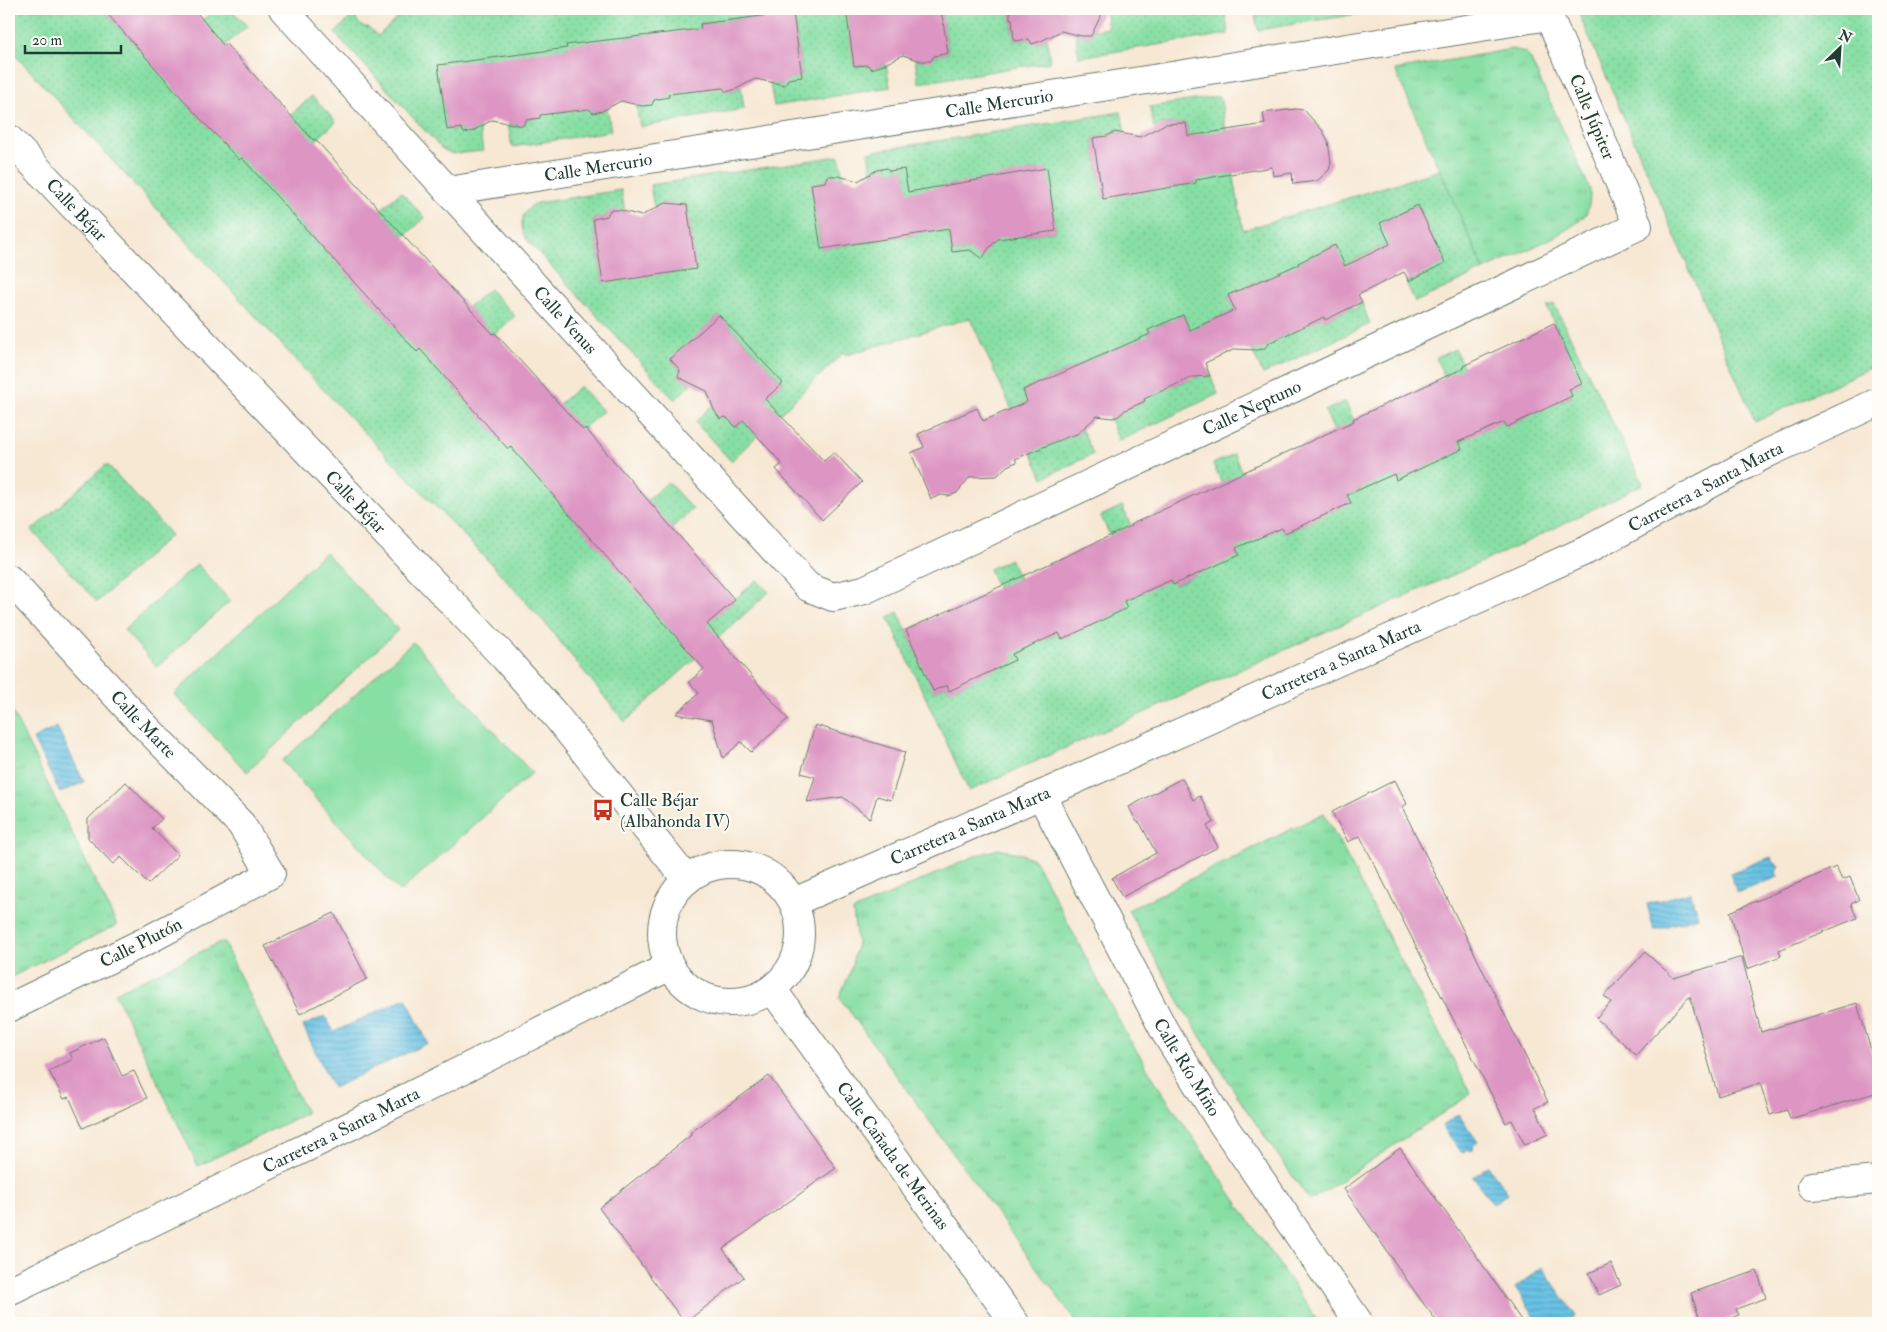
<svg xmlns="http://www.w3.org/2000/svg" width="1887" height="1332" viewBox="0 0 1887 1332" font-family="'IM FELL Double Pica',serif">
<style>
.grass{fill:url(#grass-tufts);stroke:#538e6c}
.park{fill:url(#park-dots);stroke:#538e6c;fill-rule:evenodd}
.pitch{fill:#87dfa4;stroke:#538e6c}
.water{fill:url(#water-rules);stroke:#437f8c}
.building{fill:#dd95c3}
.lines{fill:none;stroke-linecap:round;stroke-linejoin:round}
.street-casing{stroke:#6b796c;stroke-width:30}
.street{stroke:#fff;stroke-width:28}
.labels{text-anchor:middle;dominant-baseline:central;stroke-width:4;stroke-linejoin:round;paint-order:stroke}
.street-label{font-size:18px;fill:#1f3d34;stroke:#fdfcf7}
.poi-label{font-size:18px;fill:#1f3d34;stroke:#fdfcf7;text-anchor:start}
</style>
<defs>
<pattern id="grass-tufts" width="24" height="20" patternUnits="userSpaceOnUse" patternTransform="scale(1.25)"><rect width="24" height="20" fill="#87dfa4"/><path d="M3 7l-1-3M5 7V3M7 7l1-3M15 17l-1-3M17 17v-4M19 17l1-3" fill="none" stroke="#74c08e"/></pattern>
<pattern id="park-dots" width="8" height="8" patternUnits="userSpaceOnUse" patternTransform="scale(1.25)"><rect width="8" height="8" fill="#87dfa4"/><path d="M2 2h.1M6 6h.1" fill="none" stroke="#74c08e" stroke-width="1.8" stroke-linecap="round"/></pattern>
<pattern id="water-rules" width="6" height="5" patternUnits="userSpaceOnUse" patternTransform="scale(1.25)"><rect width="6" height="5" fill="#67c1e4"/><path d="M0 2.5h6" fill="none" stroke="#549eba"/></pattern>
</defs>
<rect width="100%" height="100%" fill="#fdfcf7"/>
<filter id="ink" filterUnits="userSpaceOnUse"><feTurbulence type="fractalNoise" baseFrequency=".02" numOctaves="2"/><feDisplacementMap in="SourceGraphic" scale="10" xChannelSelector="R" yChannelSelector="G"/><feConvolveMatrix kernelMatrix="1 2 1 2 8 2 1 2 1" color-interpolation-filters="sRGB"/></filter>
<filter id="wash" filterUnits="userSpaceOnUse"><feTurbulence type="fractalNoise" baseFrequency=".0096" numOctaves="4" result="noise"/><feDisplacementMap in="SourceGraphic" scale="20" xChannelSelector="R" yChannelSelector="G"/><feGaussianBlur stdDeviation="1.12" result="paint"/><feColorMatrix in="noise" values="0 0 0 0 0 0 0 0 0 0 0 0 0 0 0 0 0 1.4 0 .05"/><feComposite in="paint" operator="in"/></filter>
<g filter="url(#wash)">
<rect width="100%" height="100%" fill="#f7e8d4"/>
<!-- grass -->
<g class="grass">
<path d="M1512,49L1525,52L1530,58L1590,189C1590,198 1590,207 1585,215C1573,232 1506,259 1484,270L1395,70Z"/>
<polygon points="12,711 117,925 9,978 9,713"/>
<polygon points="1324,813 1471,1094 1310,1201 1245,1108 1184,1010 1128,910"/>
<polygon points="999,849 1022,854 1035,860 1125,1032 1162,1092 1319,1323 1077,1323 839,997 850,973 857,943 853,911 977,855"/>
<polygon points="223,941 306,1113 198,1166 115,993"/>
</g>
<!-- park -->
<g class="park">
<polygon points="9,9 103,9 152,64 215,9 231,9 247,26 175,90 239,160 312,96 336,122 266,185 329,255 401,192 425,218 353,281 417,351 489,289 515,316 445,378 508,448 580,386 603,411 533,473 596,544 668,482 693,509 672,528 683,644 757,580 769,592 625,722 544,622 495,568 315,381 9,48"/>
<path d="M407,9H847L854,66L868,65L876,68L886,64L890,87L774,106L770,83L780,85L786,82L788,79L802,76L793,12L700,24L702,39L723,88L725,90L730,91L741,87L744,109L640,127L636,104L647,105L653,104L655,100L669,97L660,33L566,46L568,60L589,109L592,112H596L607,108L611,131L512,147L508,124L518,126L525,123L526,120L540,117L533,67L438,65L447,130L461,129L463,131H473L479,127L483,151L452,154L441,148L335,33L354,14C357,21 360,28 368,27L378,36Z"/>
<polygon points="941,9 1010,9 1014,41 1029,39 1031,42 1036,43 1047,38 1050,62 919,83 915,59 921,61 932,59 934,56 948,53"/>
<polygon points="1105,9 1192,9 1193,13 1207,12 1209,15 1219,14 1225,11 1228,34 1079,57 1076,35 1086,36 1092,34 1094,30 1108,28"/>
<polygon points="1254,9 1368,9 1370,12 1258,30"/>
<polygon points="1577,9 1878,9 1878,364 1755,422"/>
<path d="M1220,96L1243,230L1440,170L1484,270L1415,302L1406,282L1419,278L1421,274L1445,262L1417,205L1381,223L1390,243L1344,265L1335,245L1298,263L1325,320L1350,308C1358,311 1357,305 1362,303L1370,324L1263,374L1252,350C1262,350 1278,339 1288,334L1264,279L1228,295L1235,310L1190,330L1183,315L1148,330L1173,386C1184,381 1200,378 1208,370L1218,394L1119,441L1109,417L1119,416L1125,410L1145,402L1120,347L1023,390L1047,445C1058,441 1074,437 1082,430L1093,454L1043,478L970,318L846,355L844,352L731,461L695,422L712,405L717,414L721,418H726L736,427L783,382L719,315L671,359L680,370L679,373L686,381L691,384L675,400L527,240C518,225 521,210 537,203L621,190L625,212L615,210L609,212L607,216L593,219L603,282L696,269L687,204L672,206L670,203H665L654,207L650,185L839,156L843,177L833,176L827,179L825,182L811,185L821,249L913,235L904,169L889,171L887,169L877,170L872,173L868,152L1121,112L1125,133C1113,130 1105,136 1093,138L1103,198L1134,193L1132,176L1161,172L1165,188L1196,183L1186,123L1171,125L1170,123L1160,125L1154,128L1150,107ZM1047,169L1056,231L1021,236L1017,209L986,213L990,247L985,253L977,255L970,250L952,252L944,186L981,180L982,182L995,180V183L1028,178V171Z"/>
<polygon points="1554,304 1643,484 1531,540 969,791 888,617 898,612 934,691 947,685 950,690 971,681 969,673 1011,653 1018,634 989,569 1010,559 1046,639 1059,633 1062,639 1127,608 1124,601 1137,595 1101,516 1122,506 1158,585 1171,580 1174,585 1195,575 1192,569 1236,548 1228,497 1213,464 1234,454 1269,533 1282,528 1286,533 1307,523 1304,516 1360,490 1325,411 1345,401 1380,480 1394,474 1397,480 1462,450 1458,442 1471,437 1436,358 1455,349 1491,427 1504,421 1507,427 1528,417 1525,410 1550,406 1572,397 1569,389 1581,383 1547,307"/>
<polygon points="107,464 171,535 97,602 32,530"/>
</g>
<!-- pitch -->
<g class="pitch">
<polygon points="325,552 398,630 247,772 174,694"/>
<polygon points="197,564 230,601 157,667 124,630"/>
<polygon points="413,642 532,773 400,892 282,761"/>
</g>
<!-- water -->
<g class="water">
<polygon points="57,727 84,782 60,793 33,739"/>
<polygon points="1771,857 1773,863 1777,864 1779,866 1776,872 1778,877 1737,893 1730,873"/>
<polygon points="1690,892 1698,917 1654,930 1647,904"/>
<polygon points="406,998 428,1043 333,1088 303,1026 325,1016 334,1032"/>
<polygon points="1458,1114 1478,1142 1473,1145 1474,1148 1469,1151 1467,1149 1462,1153 1442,1126"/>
<polygon points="1488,1166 1508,1193 1493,1204 1473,1177"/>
<polygon points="1542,1267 1576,1316 1566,1323 1540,1323 1515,1288"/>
</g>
<g id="blocks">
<!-- building -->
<g class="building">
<polygon points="103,9 194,9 224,46 226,44 313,140 315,139 493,334 495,333 583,430 585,428 735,600 707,624 788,719 751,752 741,742 723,758 712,720 676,714 699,693 689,682 704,669 510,446 508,449 420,349 417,352 242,158 239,160 196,114"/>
<polygon points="846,9 941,9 948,53 934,56 931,61 921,61 903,55 881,66 871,69 868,65 854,66"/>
<polygon points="1010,9 1104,9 1091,36 1081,36 1061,31 1041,41 1032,44 1029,39 1014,41 1012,19 1010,19"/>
<polygon points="793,12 802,77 788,79 785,85 755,79 736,89 726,92 723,88 668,94 669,97 654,100 652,105 642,106 621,101 602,111 593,113 589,109 540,115 540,118 526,120 523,126 492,120 473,131 464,133 461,128 447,130 438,65 567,48 566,45 581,43 701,29 700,24"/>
<polygon points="1296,109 1304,110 1323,131 1328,141 1331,163 1329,170 1317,181 1293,184 1292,173 1273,176 1272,167 1196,180 1196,183 1103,199 1093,138 1107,136 1115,132 1140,137 1165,124 1186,123 1188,136 1265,124 1263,113"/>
<polygon points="887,168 889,171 904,169 908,192 1047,168 1056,231 998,239 989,248 982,259 970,250 952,252 949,229 821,249 811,184 825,182 827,176 838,176 858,181 877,170"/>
<polygon points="665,203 687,205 696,269 603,283 593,219 607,216 610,210 620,210 641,216"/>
<polygon points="1418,205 1445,263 1409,281 1404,272 1358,295 1362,302 1325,320 1324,317 1269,343 1264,349 1257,350 1235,349 1205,363 1210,376 1193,377 1144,399 1145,401 1125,410 1119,416 1113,418 1097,416 1077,434 1067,437 1015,459 1017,462 1007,466 997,476 970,477 957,493 949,496 941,495 931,499 911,453 924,447 918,434 977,408 983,421 1027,402 1023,390 1150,334 1148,330 1183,315 1190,330 1235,310 1228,295 1299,264 1298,263 1335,245 1345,266 1390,244 1380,223"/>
<polygon points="719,315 783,383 765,399 824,461 834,452 862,482 822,520 776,469 782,464 743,420 736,427 726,417 720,419 714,410 707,391 678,377 680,370 670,359"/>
<polygon points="1554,323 1582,384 1569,389 1572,396 1507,427 1504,422 1458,442 1462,449 1396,480 1394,474 1347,495 1351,503 1285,533 1282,528 1236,548 1239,555 1173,585 1171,580 1124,601 1127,608 1084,629 1062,639 1059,633 1012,654 1015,660 949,691 947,685 933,691 906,630 1131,526 1130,525 1354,421 1353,419 1464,368 1463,366"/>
<polygon points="815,725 905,752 891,800 877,796 870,819 843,797 807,802 815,777 801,773"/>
<polygon points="1182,778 1193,800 1200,796 1214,822 1207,826 1218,847 1122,897 1112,878 1156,853 1140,823 1136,821 1129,807"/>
<polygon points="1395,780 1407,804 1402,807 1548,1102 1535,1108 1548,1134 1525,1145 1512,1120 1506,1123 1360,836 1348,842 1332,812"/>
<polygon points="126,782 162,819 152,828 178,855 148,884 121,857 113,864 88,838 88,819"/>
<polygon points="1836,867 1842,880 1850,877 1859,900 1851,904 1857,918 1779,950 1781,956 1747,969 1730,912"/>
<polygon points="334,913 367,979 300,1014 265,946"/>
<polygon points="1645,952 1674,978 1742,957 1761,1032 1857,1003 1878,1074 1878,1092 1790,1119 1787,1110 1770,1115 1760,1083 1718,1096 1690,996 1636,1055 1596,1018 1611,1002 1604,996"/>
<polygon points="104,1037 122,1076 134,1071 147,1098 83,1128 69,1097 64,1099 49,1071 73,1059 70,1053"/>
<polygon points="769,1076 836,1168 723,1249 744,1277 685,1323 599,1208 691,1135 690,1133"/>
<polygon points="1400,1148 1459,1231 1523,1323 1438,1323 1418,1296 1344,1189"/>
<polygon points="1611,1263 1621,1285 1599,1295 1589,1273"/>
<polygon points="1757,1271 1766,1298 1736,1309 1739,1315 1716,1323 1701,1323 1691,1293"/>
</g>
</g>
</g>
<g filter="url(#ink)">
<use href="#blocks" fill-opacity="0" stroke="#6b796c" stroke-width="1"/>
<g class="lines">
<!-- street casing -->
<g class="street-casing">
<g id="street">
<path id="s1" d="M283,9L808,587L833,597L864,590L1638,226L1546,9"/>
<path id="s2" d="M9,139L505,658L556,716L687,880"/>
<path id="s3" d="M448,191L1549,16"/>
<path id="s4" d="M9,579L135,716L241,824L271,874L148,940L9,1008"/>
<path id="s5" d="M1041,795L1165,1032L1219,1119L1359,1323"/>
<circle cx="731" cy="933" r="69"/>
<path id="s6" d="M794,902L1041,795L1589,549L1768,453L1878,402"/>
<path id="s7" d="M772,989L1015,1323"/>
<polyline points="1812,1186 1878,1180"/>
<path id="s8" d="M9,1291L326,1138L670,966"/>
</g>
</g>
<!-- street -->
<use href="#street" class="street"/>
</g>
</g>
<!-- icons -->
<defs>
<g id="bus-bare" transform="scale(1.725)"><path d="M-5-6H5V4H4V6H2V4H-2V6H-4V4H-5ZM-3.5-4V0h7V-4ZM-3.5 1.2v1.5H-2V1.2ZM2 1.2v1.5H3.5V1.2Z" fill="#c8321e" stroke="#fdfcf7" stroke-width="2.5" paint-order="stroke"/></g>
</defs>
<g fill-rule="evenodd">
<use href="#bus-bare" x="603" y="810"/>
</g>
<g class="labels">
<!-- street labels -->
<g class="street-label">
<text stroke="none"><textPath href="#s3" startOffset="558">Calle Mercurio</textPath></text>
<text transform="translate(1592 117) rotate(67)">Calle Júpiter</text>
<text stroke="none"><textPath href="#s3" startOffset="152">Calle Mercurio</textPath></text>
<text stroke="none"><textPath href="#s2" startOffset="98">Calle Béjar</textPath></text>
<text stroke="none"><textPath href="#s1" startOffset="420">Calle Venus</textPath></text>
<text stroke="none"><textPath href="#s1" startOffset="1268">Calle Neptuno</textPath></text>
<text stroke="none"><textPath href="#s6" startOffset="1002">Carretera a Santa Marta</textPath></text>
<text stroke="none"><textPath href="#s2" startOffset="502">Calle Béjar</textPath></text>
<text stroke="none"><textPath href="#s6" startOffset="598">Carretera a Santa Marta</textPath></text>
<text stroke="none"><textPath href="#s4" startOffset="198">Calle Marte</textPath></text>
<text stroke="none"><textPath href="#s6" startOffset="192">Carretera a Santa Marta</textPath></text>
<text transform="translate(141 943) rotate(-27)">Calle Plutón</text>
<text stroke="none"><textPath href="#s5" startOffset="309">Calle Río Miño</textPath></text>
<text stroke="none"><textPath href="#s8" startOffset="369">Carretera a Santa Marta</textPath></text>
<text stroke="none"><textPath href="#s7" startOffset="206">Calle Cañada de Merinas</textPath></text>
</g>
<!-- poi labels -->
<g class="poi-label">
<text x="620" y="800">Calle Béjar<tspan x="620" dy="21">(Albahonda IV)</tspan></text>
</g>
</g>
<!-- margin -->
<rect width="1887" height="1332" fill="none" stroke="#fdfcf7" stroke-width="30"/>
<!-- north arrow -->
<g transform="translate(1840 48) rotate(25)" stroke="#fdfcf7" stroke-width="4" paint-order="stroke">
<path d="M0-4L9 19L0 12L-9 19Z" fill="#1f3d34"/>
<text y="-8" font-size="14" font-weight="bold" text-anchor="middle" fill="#1f3d34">N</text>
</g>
<!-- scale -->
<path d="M25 45v8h96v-8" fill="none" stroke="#1f3d34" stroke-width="2.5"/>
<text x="32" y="45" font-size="15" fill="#1f3d34" stroke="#fdfcf7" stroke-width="4" paint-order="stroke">20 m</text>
</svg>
